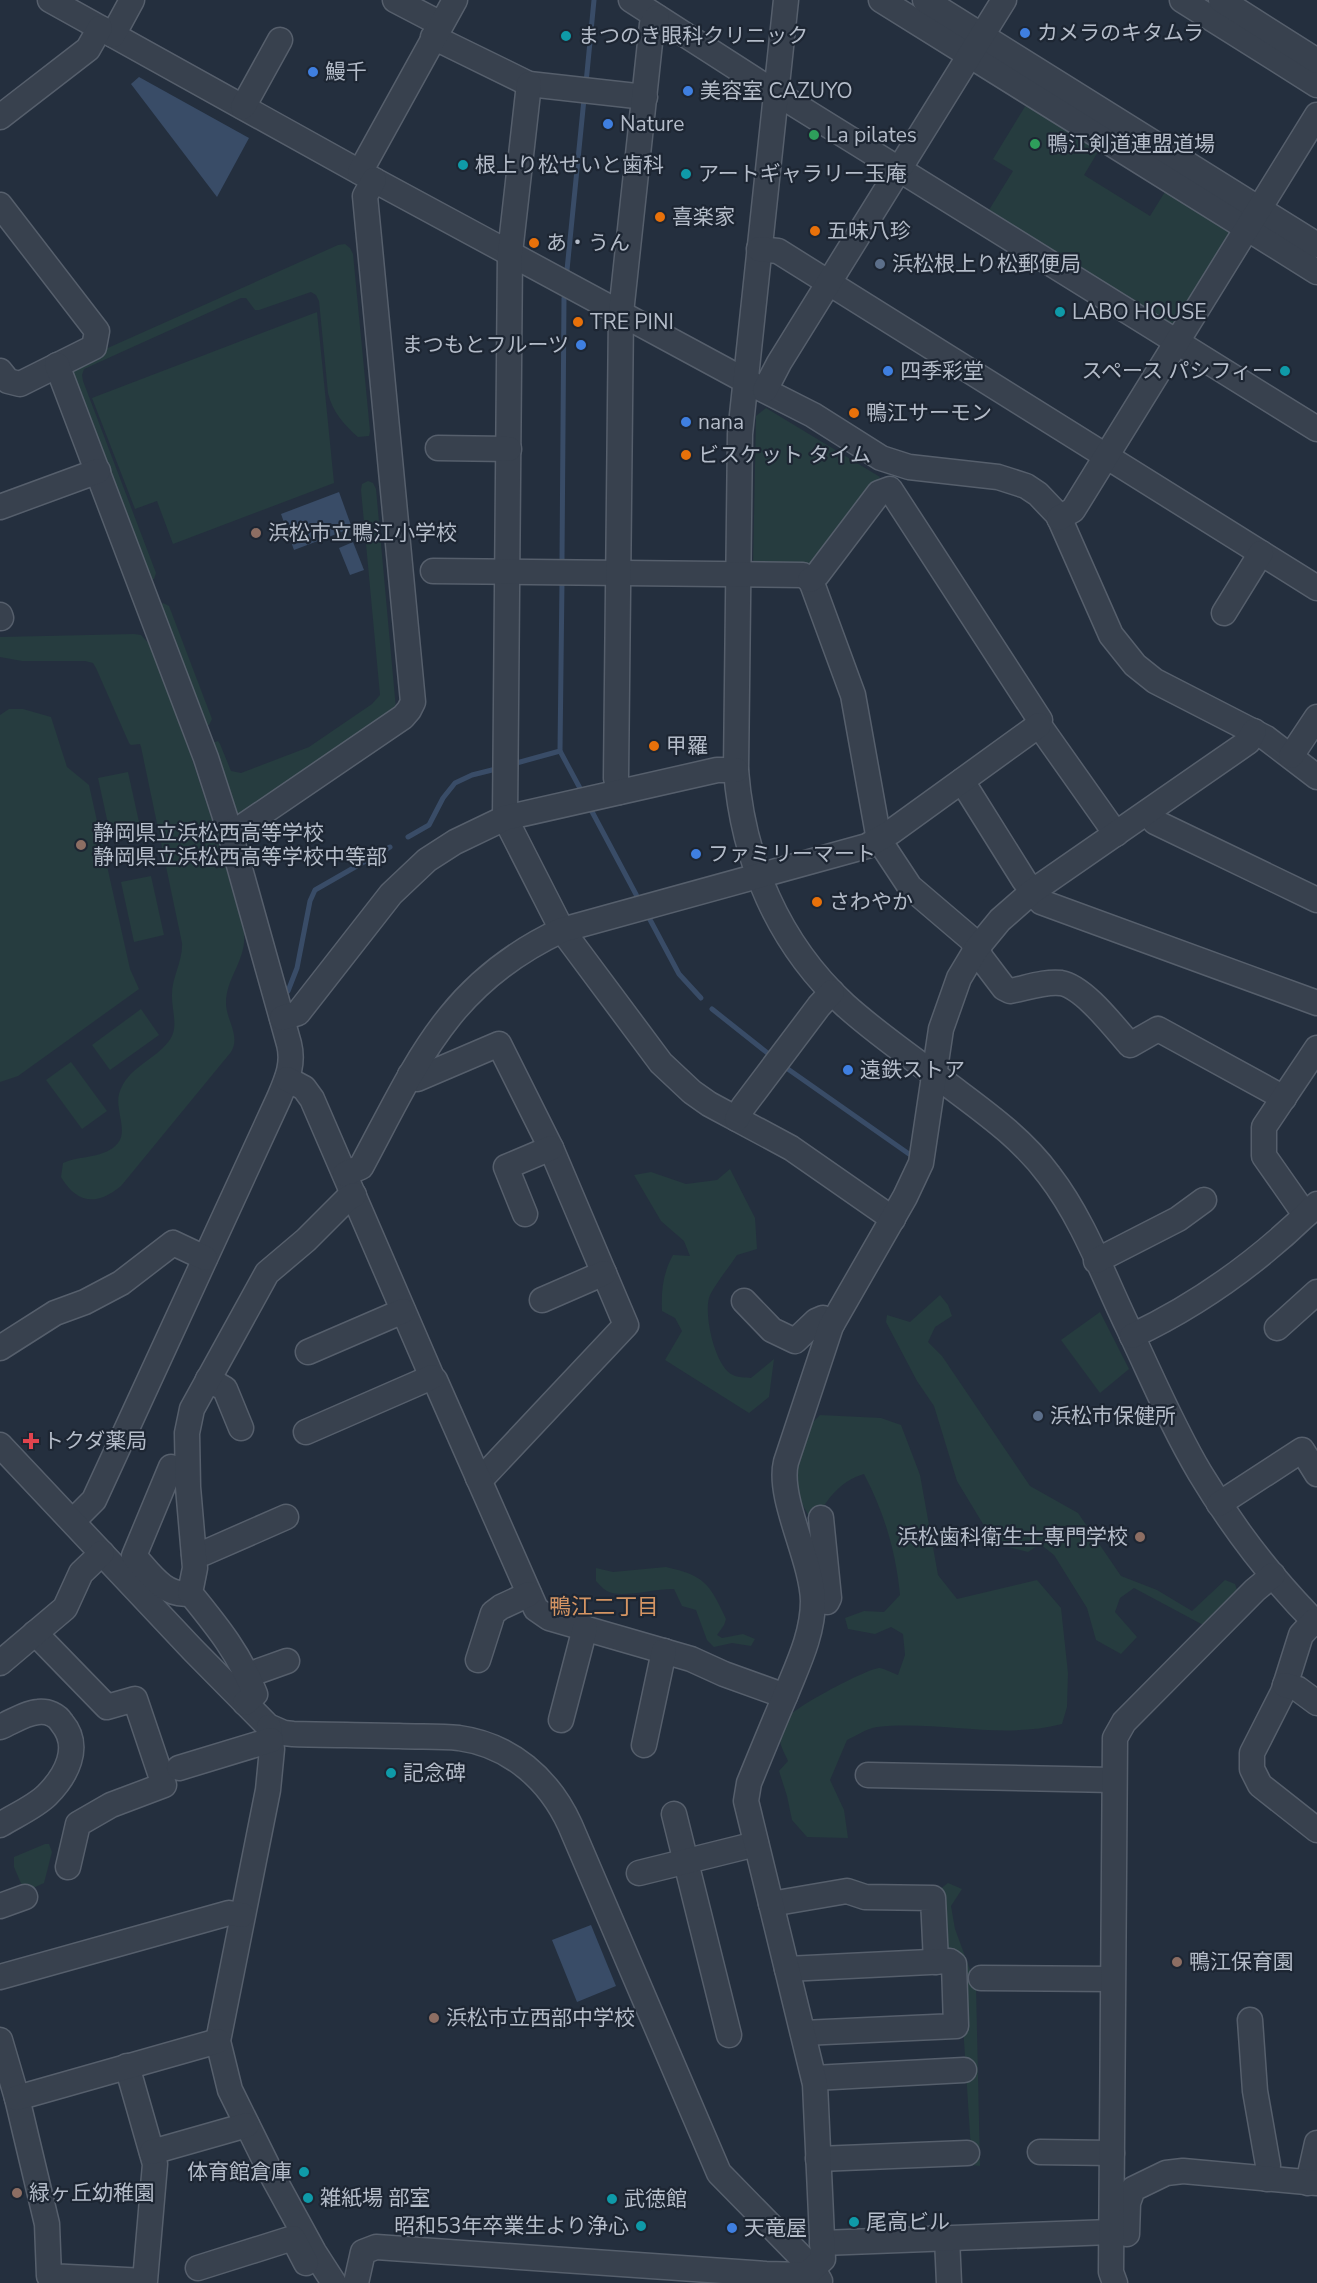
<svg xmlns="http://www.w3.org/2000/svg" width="1317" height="2283" viewBox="0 0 1317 2283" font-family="'Nunito Sans','Noto Sans JP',sans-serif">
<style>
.green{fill:#263c3f}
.water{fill:#394c67}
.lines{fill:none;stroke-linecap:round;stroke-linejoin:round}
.stream{stroke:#394c67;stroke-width:5}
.minor-casing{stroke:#565f6c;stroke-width:27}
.minor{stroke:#38414e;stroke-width:24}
.shop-dot{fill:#3f7fe0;stroke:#1d2633;stroke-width:2}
.culture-dot{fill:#0f9aa8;stroke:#1d2633;stroke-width:2}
.leisure-dot{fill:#2e9e5b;stroke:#1d2633;stroke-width:2}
.food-dot{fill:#e8710a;stroke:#1d2633;stroke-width:2}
.service-dot{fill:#5c6f8a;stroke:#1d2633;stroke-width:2}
.education-dot{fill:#8d6e63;stroke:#1d2633;stroke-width:2}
.health-dot{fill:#e0444e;stroke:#1d2633;stroke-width:2}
.labels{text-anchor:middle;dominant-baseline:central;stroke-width:4.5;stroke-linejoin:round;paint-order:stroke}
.poi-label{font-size:21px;fill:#b4bcc9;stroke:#1d2633;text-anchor:start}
.neighbourhood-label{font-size:22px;fill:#d59563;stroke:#1d2633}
</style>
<rect width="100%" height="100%" fill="#242f3e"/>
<!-- green -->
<g class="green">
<polygon points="1029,100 1102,145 1084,175 1150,216 1168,187 1233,230 1174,324 1171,324 989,210 1013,171 993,159"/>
<path d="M345,244L350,248L353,254L370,431L369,436L358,437C344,425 332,411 328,393L319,301L316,295L311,292L259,310H255L246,298H241L84,369L82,375L83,381L156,573L154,579H150L69,371L72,364L338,245Z"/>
<polygon points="317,312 334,483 173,544 157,501 135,509 92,398"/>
<polygon points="766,408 880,477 804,571 753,566 756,416"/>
<polygon points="368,481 373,483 376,489 396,709 236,819 212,743 218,741 220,744 231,771 241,773 309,747 372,704 380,695 361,490 362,484"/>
<polygon points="163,603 169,606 212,719 209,725 205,725 161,605"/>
<path d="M134,634L141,635L152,647L175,708L215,829L244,932C247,960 226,977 226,1003C226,1020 241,1036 231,1052L121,1186C97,1206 77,1204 61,1177L63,1163C80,1155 105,1159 118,1143C128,1131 115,1109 119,1094C127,1067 154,1061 169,1041C179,1028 172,1012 172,997C171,978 183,962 182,943L141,747L140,744L131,745L129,743L96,668L93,663L85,661H22L0,657V637Z"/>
<polygon points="9,709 23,709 51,717 67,767 89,785 130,969 139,989 18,1076 0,1082 0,715"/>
<polygon points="128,772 141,831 111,838 98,778"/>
<polygon points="151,876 164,935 134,942 121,882"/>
<polygon points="141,1009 159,1035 110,1070 92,1045"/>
<polygon points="71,1062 107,1111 82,1129 46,1080"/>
<path d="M730,1169L755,1218L757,1249L737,1255C730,1266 712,1288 709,1298C704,1316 715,1367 733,1375C738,1378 746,1377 751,1378L774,1359L769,1397L749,1413L665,1360L682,1331L675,1318L662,1311C661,1291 663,1273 673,1255L690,1256L684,1241L661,1221L634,1175L651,1172L686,1184L717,1180Z"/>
<polygon points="940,1295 948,1305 952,1316 935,1327 928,1342 942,1356 1030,1486 1078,1513 1121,1576 1157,1590 1192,1611 1225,1580 1235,1584 1237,1590 1226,1606 1205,1626 1134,1588 1120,1598 1115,1612 1137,1637 1121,1654 1096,1640 1087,1608 1054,1555 1040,1544 1028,1552 1008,1547 983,1524 957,1481 934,1406 917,1381 886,1322 887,1315 910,1322"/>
<polygon points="1100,1312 1129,1369 1100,1393 1061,1340"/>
<path d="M820,1415L881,1418L901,1425L920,1475L938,1575L957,1599L1037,1580L1061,1608L1068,1673L1067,1707L1062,1724C1001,1740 938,1720 877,1727C867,1728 856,1736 847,1740L830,1780L844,1810L848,1838L807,1837L792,1820L787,1796L779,1771L788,1761C781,1746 776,1739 783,1722C787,1711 867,1668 880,1668C885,1669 893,1673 898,1675L905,1655L903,1634L891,1627L875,1634L848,1629L845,1618L864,1611L884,1612L900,1595C896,1552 884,1512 864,1474C839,1481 826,1501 814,1522L807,1513L787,1475L810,1425Z"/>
<path d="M666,1567C705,1576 709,1583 726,1619L724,1625L717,1635L722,1638L743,1634L755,1639L751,1646L732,1643L714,1647L707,1640L696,1610L682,1606L674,1589C658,1588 619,1599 607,1591C603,1589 599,1584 596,1581V1568L613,1572Z"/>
<polygon points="45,1844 49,1844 52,1852 44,1883 31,1889 23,1888 14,1867 14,1857"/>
<polygon points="948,1883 962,1889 951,1906 955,1929 976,1986 980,2166 972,2165 959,1963 944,1945 939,1890"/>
</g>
<!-- water -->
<g class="water">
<polygon points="139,77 249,138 217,197 131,84"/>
<polygon points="339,492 352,528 294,550 281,514"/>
<polygon points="353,542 364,570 350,575 339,548"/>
<polygon points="591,1925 616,1986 577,2002 552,1940"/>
</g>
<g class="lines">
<!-- stream -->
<g class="stream">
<polyline points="586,83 594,0"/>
<polyline points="567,270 584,99"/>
<polyline points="562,559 564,298"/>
<polyline points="562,581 560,751 582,792"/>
<polyline points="513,764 560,751"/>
<polyline points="589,806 639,900"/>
<polyline points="408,837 429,825 443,798 455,783 472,775 496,769"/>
<polyline points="647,914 679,974 701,998"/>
<polyline points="288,991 297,968 310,901 315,890 390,847"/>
<polyline points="712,1009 770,1055"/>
<polyline points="785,1067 909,1154"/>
</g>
<!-- minor casing -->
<g class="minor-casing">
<g id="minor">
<polyline points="50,0 374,180 744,380 813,415 881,458 909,467 998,477 1026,486 1038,494 1058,515 1111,635 1135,665 1155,681 1266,738 1317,777"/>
<polyline points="395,0 441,24"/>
<polyline points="631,0 757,81 1317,429"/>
<path d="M786,0L740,434L736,770C743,860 778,943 845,1005C876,1033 912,1058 946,1083C983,1111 1021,1137 1049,1175C1083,1219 1103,1275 1127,1325C1151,1375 1172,1426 1200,1473C1233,1528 1272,1579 1317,1624"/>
<polyline points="881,0 1317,272"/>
<polyline points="925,0 1317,245"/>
<polyline points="1182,0 1317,85"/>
<polyline points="1221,0 1317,61"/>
<polyline points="113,35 132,0"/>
<polyline points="433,37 529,84 645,97"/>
<polyline points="529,84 510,253 505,818 562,930 661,1063 692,1092 709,1104 791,1148 893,1219"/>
<polyline points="243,107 280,40"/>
<polyline points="0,117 88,49 100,28"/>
<polyline points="360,172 455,0"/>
<polyline points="0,205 97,331 94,347 20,384 8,381 0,371"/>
<polyline points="759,249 778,251 1317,588"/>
<path d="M57,365L206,758L228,826L289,1044C294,1064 287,1079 279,1098L94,1500L73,1521"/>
<polyline points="765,390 779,363 1004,0"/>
<polyline points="438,448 509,449"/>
<polyline points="0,507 98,471"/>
<polyline points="1059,518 1073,510 1317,115"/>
<path d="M433,571L803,575L810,580L813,586L853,695L879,840L910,887L971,939L982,959L1004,988L1010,991C1026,988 1045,981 1061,983C1084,987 1114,1027 1130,1045L1158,1029L1284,1098"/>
<polyline points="810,580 817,575 879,493 890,489 1040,720 1039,725 1116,834"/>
<polyline points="1224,613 1261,553"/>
<polyline points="0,615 1,618"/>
<polyline points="1291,756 1317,717"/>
<polyline points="962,781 1024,880 1041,902 1317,1003"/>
<polyline points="619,792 616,778 621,313 652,24 657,17"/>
<polyline points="1148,812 1155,822 1317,900"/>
<polyline points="229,832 239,829 403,717 409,710 413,702 365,196 374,180"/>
<polyline points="282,1018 298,1013 391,894 427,860 455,842 505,818 717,770 736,770"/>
<polyline points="410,1075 417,1079 499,1044 551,1148 626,1325 485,1475 478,1478"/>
<polyline points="287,1079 304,1088 312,1099 432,1377 435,1380 536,1609 549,1618 691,1659 724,1674 785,1696"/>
<polyline points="737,1119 743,1107 819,1006 832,992"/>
<path d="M345,1174L361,1167C417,1063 448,983 562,930L867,846L891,832L1039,725"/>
<polyline points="525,1214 506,1167 551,1148"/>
<polyline points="1307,1214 1299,1206 1264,1156 1264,1127 1317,1048"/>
<polyline points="1096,1261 1178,1219 1204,1200"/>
<polyline points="542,1300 604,1273"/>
<polyline points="744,1301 772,1330 795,1341 816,1321 823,1318 832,1324"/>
<polyline points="1277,1328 1317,1292"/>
<path d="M1132,1336C1202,1303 1263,1258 1317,1204"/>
<polyline points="0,1348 55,1313 85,1302 121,1283 173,1243 205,1258"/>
<polyline points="308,1352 403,1311"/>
<polyline points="208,1379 225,1389 241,1428"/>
<polyline points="306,1432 432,1377"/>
<path d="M0,1445L193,1650L268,1726L284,1733L293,1734C329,1735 364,1735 399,1736C419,1737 439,1736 459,1738C510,1745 549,1779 570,1825L719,2173L813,2269L820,2281"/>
<path d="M171,1467L134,1556C149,1572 165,1598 190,1593"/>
<polyline points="1219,1504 1302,1450 1317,1474"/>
<polyline points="821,1518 829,1598 827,1602"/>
<polyline points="194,1554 204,1553 286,1517"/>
<polyline points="1314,1621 1301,1635 1283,1692 1252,1753 1252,1769 1260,1785 1317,1830"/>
<polyline points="35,1633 107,1707 135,1699 164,1785 111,1805 78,1824 68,1867"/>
<polyline points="478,1660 493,1613 501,1607 529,1594"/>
<polyline points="0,1663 65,1608 81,1573 102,1553"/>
<polyline points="248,1675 287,1661"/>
<polyline points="1285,1685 1298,1689 1317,1703"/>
<path d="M245,1703L255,1694C240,1654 216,1625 190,1593L195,1568L188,1487L187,1433L192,1409L267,1273L306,1240L347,1199L354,1195"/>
<polyline points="561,1720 585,1628"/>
<path d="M0,1727C12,1722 25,1713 38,1712C48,1711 57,1715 62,1723C82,1747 66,1776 47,1795C35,1807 14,1816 0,1825"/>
<polyline points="269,1727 272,1749 268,1790 218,2041 230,2090 273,2177 314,2252 334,2283"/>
<polyline points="644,1745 664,1651"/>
<polyline points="179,1768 271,1740"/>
<polyline points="868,1775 1113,1780"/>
<polyline points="674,1814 729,2035"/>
<polyline points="639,1873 756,1844"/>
<polyline points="771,1904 847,1891 865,1897 933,1898 936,1962"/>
<polyline points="0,1906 25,1897"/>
<polyline points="787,1969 950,1961 954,1964 956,2026 803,2033"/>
<polyline points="0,1977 229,1913 242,1915"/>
<polyline points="981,1978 1112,1979"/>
<polyline points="1250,2020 1255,2091 1268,2165 1267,2179"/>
<polyline points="0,2040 17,2098 47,2224 49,2276 145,2281 155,2164 127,2066"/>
<polyline points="814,2078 964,2070"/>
<polyline points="17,2098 218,2041"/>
<polyline points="152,2152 247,2125"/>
<polyline points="1040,2152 1112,2153"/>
<polyline points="818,2159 967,2153"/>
<polyline points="1308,2183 1317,2143"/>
<polyline points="1127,2234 1128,2203 1133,2189 1166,2173 1183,2171 1317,2183"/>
<polyline points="947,2238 949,2283"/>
<polyline points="822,2243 1111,2232"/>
<polyline points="198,2268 293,2238 306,2263"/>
<path d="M356,2283L363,2252L376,2247L766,2274L806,2275L823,2259L815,2084L746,1801L749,1783C761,1754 773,1724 786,1694C798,1664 813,1634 813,1601C812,1559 777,1498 786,1462L831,1326L905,1197L921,1163L941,1029L959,978L977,948L1000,920L1033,891L1248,742L1254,731"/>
<polyline points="1115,2283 1111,2272 1115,1738 1124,1722 1255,1590 1273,1575"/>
</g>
</g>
<!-- minor -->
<use href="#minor" class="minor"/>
</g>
<!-- markers -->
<g class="shop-dot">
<circle cx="1025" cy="33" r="6"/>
<circle cx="313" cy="72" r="6"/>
<circle cx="688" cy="91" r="6"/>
<circle cx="608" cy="124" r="6"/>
<circle cx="581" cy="345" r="6"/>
<circle cx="888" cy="371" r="6"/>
<circle cx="686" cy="422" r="6"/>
<circle cx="696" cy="854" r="6"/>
<circle cx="848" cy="1070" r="6"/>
<circle cx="732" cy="2228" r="6"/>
</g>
<g class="culture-dot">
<circle cx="566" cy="36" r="6"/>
<circle cx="463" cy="165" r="6"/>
<circle cx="686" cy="174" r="6"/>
<circle cx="1060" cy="312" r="6"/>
<circle cx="1285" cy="371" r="6"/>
<circle cx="391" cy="1773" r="6"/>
<circle cx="304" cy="2172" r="6"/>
<circle cx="308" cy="2198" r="6"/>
<circle cx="612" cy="2199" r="6"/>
<circle cx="854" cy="2222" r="6"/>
<circle cx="641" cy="2226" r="6"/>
</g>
<g class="leisure-dot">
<circle cx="814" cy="135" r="6"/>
<circle cx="1035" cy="144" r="6"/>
</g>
<g class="food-dot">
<circle cx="660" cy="217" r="6"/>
<circle cx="815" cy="231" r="6"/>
<circle cx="534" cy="243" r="6"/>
<circle cx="578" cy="322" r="6"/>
<circle cx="854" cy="413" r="6"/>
<circle cx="686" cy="455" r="6"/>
<circle cx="654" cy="746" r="6"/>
<circle cx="817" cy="902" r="6"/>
</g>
<g class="service-dot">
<circle cx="880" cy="264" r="6"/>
<circle cx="1038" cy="1416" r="6"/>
</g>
<g class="education-dot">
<circle cx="256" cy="533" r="6"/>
<circle cx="81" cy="845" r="6"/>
<circle cx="1140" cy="1537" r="6"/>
<circle cx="1177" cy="1962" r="6"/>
<circle cx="434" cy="2018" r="6"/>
<circle cx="17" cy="2193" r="6"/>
</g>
<path class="health-dot" d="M28 1432h6v6h6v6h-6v6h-6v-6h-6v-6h6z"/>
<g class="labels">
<!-- poi labels -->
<g class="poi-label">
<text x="1037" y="33">カメラのキタムラ</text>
<text x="578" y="36">まつのき眼科クリニック</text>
<text x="325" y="72">鰻千</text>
<text x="700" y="91">美容室 CAZUYO</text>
<text x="620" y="124">Nature</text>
<text x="826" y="135">La pilates</text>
<text x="1047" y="144">鴨江剣道連盟道場</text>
<text x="475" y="165">根上り松せいと歯科</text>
<text x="698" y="174">アートギャラリー玉庵</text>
<text x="672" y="217">喜楽家</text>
<text x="827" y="231">五味八珍</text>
<text x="546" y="243">あ・うん</text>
<text x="892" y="264">浜松根上り松郵便局</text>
<text x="1072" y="312">LABO HOUSE</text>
<text x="590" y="322">TRE PINI</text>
<text x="569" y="345" text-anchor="end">まつもとフルーツ</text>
<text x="900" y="371">四季彩堂</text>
<text x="1273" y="371" text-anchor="end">スペース パシフィー</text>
<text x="866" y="413">鴨江サーモン</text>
<text x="698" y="422">nana</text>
<text x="698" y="455">ビスケット タイム</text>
<text x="268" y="533">浜松市立鴨江小学校</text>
<text x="666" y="746">甲羅</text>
<text x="93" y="833">静岡県立浜松西高等学校<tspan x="93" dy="24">静岡県立浜松西高等学校中等部</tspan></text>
<text x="708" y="854">ファミリーマート</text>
<text x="829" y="902">さわやか</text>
<text x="860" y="1070">遠鉄ストア</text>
<text x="1050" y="1416">浜松市保健所</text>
<text x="43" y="1441">トクダ薬局</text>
<text x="1128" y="1537" text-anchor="end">浜松歯科衛生士専門学校</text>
<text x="403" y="1773">記念碑</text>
<text x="1189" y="1962">鴨江保育園</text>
<text x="446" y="2018">浜松市立西部中学校</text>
<text x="292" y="2172" text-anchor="end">体育館倉庫</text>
<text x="29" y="2193">緑ヶ丘幼稚園</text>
<text x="320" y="2198">雑紙場 部室</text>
<text x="624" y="2199">武徳館</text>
<text x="866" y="2222">尾高ビル</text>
<text x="629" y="2226" text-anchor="end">昭和53年卒業生より浄心</text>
<text x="744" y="2228">天竜屋</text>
</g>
<!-- neighbourhood labels -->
<g class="neighbourhood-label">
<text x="604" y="1607">鴨江二丁目</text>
</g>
</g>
</svg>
